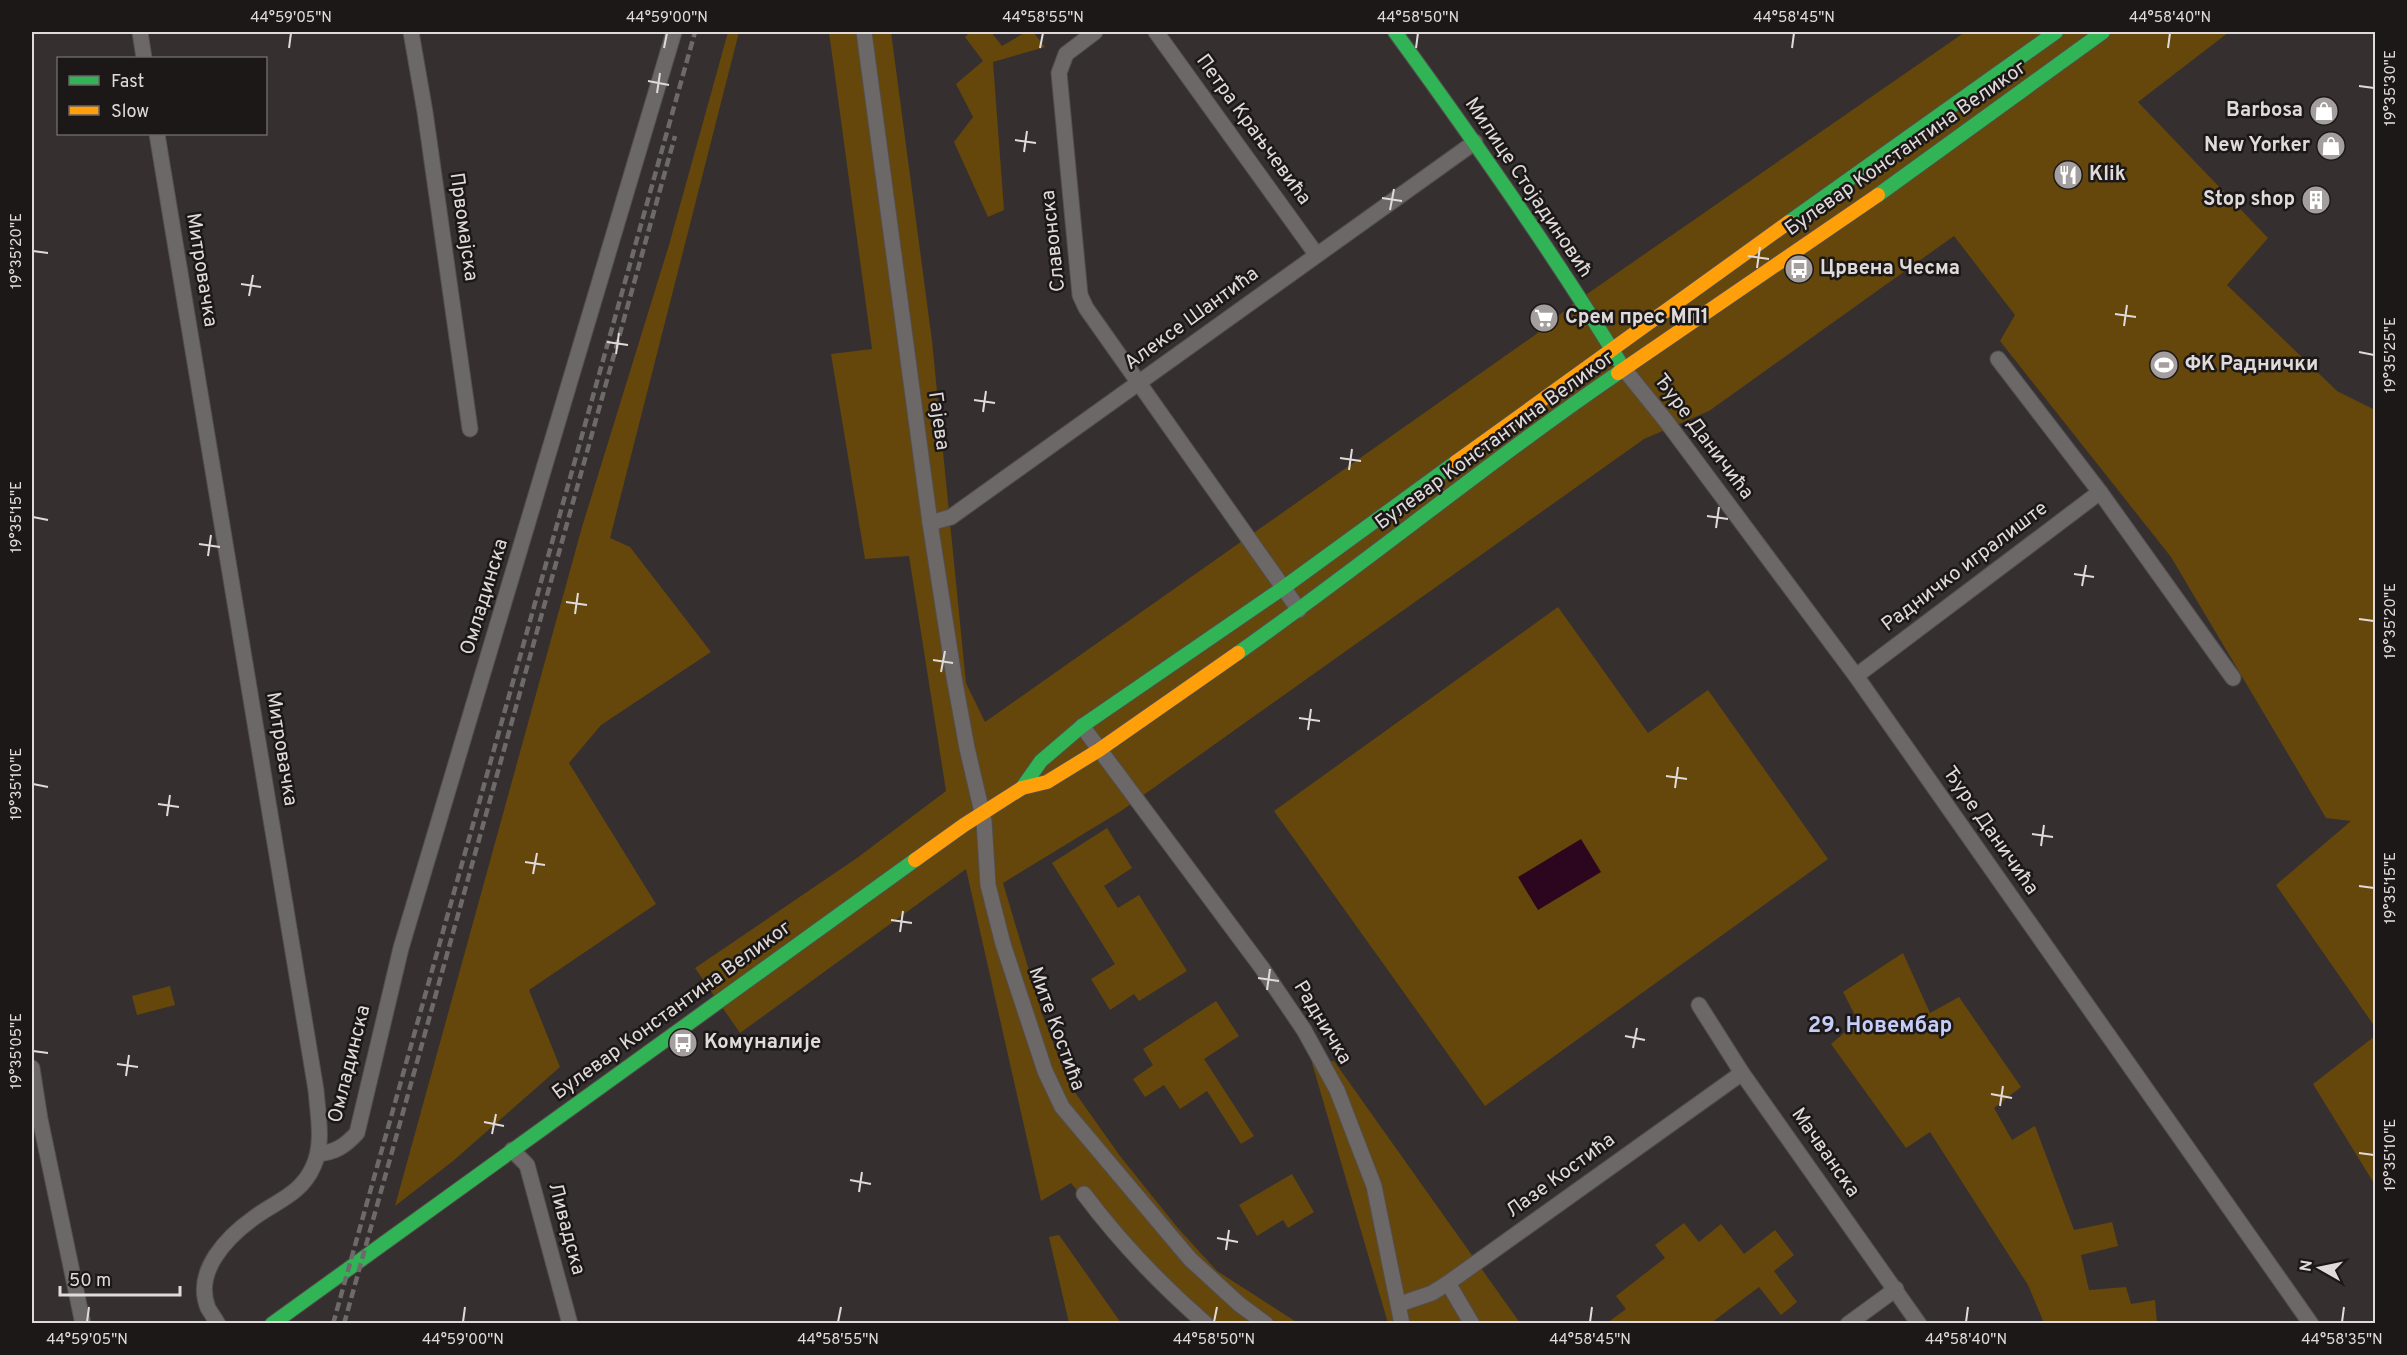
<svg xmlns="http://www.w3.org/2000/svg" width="2407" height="1355" viewBox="0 0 2407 1355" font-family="Overpass,sans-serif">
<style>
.green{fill:#65460b}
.water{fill:#2b061e}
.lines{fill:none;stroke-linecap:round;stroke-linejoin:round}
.street-casing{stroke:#534f4e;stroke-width:17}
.fast-casing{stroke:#534f4e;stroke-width:16}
.slow-casing{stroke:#534f4e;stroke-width:16}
.street{stroke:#6c6867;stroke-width:15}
.fast{stroke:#30b455;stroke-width:14}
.slow{stroke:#ff9f0a;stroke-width:14}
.rail{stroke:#6d6a69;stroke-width:4.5;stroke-dasharray:9 4.5;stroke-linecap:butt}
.ticks{fill:none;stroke:#e0dbda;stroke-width:2}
.labels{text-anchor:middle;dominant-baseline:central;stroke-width:5;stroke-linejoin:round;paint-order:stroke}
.poi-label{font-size:20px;font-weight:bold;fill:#e0dbda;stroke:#1b1817;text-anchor:start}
.street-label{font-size:20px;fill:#e0dbda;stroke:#1b1817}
.quarter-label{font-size:22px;font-weight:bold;fill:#c5cdf8;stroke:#1b1817}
.neatline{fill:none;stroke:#e0dbda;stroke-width:2}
.ticks-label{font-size:15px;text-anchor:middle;fill:#e0dbda}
</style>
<rect width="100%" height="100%" fill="#35302f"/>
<!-- green -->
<g class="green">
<polygon points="728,32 739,32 610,538 630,547 711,652 601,725 569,763 656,904 529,990 560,1067 453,1161 395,1206 582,527 669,245"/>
<polygon points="829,32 891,32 932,341 966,683 985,722 1535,335 1574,303 1965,32 2229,32 2138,102 2268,238 2227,285 2337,391 2375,410 2375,1027 2276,885 2351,821 2326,818 2171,557 2000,341 2015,315 1954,236 1709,411 1644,439 1121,811 1003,883 1042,1014 1069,1084 1120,1156 1177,1227 1217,1271 1298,1323 1203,1323 1121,1245 1071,1183 1041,1201 966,869 740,1033 695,968 857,858 946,791 909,556 865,559 831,354 872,349"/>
<polygon points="970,32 991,32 1002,46 1026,32 1033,32 1045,47 993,62 1004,210 988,217 954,142 973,117 956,84 983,61 965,37"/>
<polygon points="1558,607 1648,733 1708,690 1828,859 1485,1106 1274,811"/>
<polygon points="1107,828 1132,868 1104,886 1118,908 1139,895 1187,971 1139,1001 1134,994 1110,1010 1091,979 1115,964 1052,863"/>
<polygon points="1903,953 1930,1013 1959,997 2021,1087 1994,1108 2012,1140 2035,1126 2074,1230 2112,1222 2118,1246 2081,1255 2089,1290 2126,1287 2131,1304 2155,1300 2157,1323 2044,1323 2028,1285 1930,1132 1906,1148 1831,1044 1858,1021 1843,992"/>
<polygon points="170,986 175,1005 137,1015 132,996"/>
<polygon points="1216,1001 1239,1036 1204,1059 1254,1136 1241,1144 1207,1091 1180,1109 1164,1085 1145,1097 1133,1079 1153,1065 1143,1049"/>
<polygon points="2375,1036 2375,1185 2313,1084"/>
<polygon points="1334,1061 1520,1323 1388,1323 1312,1063"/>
<polygon points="1292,1174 1314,1212 1288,1228 1283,1220 1257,1236 1239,1205"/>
<polygon points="1684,1223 1699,1242 1721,1224 1744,1254 1775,1230 1794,1255 1774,1271 1797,1302 1781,1315 1759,1287 1711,1323 1607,1323 1626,1309 1616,1296 1665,1258 1655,1245"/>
<polygon points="1059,1235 1121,1323 1069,1323 1049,1237"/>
</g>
<!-- water -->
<polygon class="water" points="1581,839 1601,872 1538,910 1518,877"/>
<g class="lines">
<!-- street casing -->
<g class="street-casing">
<g id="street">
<polyline points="140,32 144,58"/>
<polyline points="411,32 425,112 470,429"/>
<polyline points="864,32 930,523 954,677 967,748 984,821 988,885 1003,944 1045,1071 1062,1107 1190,1259 1239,1304 1266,1324"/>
<polyline points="1095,32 1066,54 1059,73 1080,295 1086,308 1299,610"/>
<polyline points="1156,32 1316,254"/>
<path d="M157,134L316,1090C318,1116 324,1144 313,1167C301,1194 277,1201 255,1217C228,1236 193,1271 208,1308C211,1313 215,1319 218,1324"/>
<polyline points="1998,359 2100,492 2233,678"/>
<polyline points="1624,369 1666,421 1856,676 2311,1324"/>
<polyline points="930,523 951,517 1475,142"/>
<polyline points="1856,676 2100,492"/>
<polyline points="1082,726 1262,968 1304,1030 1337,1090 1374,1186 1402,1324"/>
<polyline points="1699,1005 1742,1073 1919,1324"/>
<polyline points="32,1068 40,1119 83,1324"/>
<polyline points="512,1150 527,1165 570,1324"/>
<path d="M318,1154C336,1152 345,1146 357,1133L401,948L674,32"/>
<path d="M1084,1194C1120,1242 1161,1285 1206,1324"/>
<polyline points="1448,1283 1472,1324"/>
<polyline points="1400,1304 1432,1293 1448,1283 1742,1073"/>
<polyline points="1848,1324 1896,1289"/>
</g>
</g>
<!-- fast casing -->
<g class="fast-casing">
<g id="fast">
<path d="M1395,32C1473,139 1550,248 1619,361"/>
<polyline points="1878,195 2103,32"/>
<polyline points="1789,222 2056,32"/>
<path d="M1238,653C1367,562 1488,462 1618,373"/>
<polyline points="1022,788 1041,761 1082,726 1283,588 1456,462"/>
<polyline points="272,1324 915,860"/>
</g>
</g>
<!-- slow casing -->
<g class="slow-casing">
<g id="slow">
<polyline points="1618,373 1878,195"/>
<polyline points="1456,462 1789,222"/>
<polyline points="915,860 964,825 1022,788 1047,782 1099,750 1238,653"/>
</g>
</g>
<!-- street -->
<use href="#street" class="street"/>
<!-- fast -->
<use href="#fast" class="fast"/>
<!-- slow -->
<use href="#slow" class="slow"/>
<!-- rail -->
<g class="rail">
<polyline points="333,1324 695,32"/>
<polyline points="344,1324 675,136"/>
</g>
</g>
<!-- ticks -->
<path class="ticks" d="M289,48L291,33M664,48L667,33M1040,48L1043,33M1416,48L1418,33M1792,48L1794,33M2168,48L2170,33M648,81L669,85M2359,86L2374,88M657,93L660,73M1015,140L1036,143M1024,152L1027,131M1382,198L1402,201M1390,210L1394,189M33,251L48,253M1748,256L1769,259M1757,268L1760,247M241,284L261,287M249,296L253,275M2115,314L2136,317M2124,326L2127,305M607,342L628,345M2359,352L2374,355M616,354L619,333M974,400L995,403M983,412L986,391M1340,458L1361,461M1349,470L1352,449M1707,516L1728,519M33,517L48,520M1716,528L1719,507M199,544L220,547M208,556L211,535M2074,574L2094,577M2082,586L2086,565M566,602L587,605M575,614L578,593M2359,619L2374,621M933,660L953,663M941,672L945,651M1299,718L1320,721M1308,730L1311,709M1666,776L1687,779M33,784L48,787M1675,788L1678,767M158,804L179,807M167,816L170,795M2032,834L2053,837M2041,846L2044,825M525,862L545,865M533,874L537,853M2359,886L2374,888M891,920L912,923M900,932L903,911M1258,978L1279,981M1267,990L1270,969M1625,1036L1645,1040M1633,1048L1637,1028M33,1051L48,1053M117,1064L138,1067M126,1076L129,1055M1991,1094L2012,1098M2000,1106L2003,1086M484,1122L504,1126M492,1134L496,1114M2359,1153L2374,1155M850,1180L871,1184M859,1192L862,1172M1217,1238L1238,1242M1226,1250L1229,1230M87,1322L89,1307M463,1322L465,1307M838,1322L841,1307M1214,1322L1217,1307M1590,1322L1592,1307M1966,1322L1968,1307M2342,1322L2344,1307"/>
<!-- icons -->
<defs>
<g id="shop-disc" transform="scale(1.5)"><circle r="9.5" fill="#a49f9e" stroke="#1b1817"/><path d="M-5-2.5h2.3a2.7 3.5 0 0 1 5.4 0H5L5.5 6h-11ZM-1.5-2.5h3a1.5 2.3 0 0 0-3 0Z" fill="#fff"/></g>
<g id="restaurant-disc" transform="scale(1.5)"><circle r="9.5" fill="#a49f9e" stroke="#1b1817"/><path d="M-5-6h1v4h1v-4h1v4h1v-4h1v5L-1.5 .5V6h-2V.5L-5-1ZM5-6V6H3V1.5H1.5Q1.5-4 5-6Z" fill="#fff"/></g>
<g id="building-disc" transform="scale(1.5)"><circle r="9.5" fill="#a49f9e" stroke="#1b1817"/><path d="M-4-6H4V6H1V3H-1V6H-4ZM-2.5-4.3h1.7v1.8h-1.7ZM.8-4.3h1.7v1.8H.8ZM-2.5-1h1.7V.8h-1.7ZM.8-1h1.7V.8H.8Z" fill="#fff"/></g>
<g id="bus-disc" transform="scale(1.5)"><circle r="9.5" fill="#a49f9e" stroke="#1b1817"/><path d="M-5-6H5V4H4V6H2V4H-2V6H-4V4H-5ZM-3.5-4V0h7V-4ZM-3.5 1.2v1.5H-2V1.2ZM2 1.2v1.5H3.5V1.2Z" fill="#fff"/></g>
<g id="supermarket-disc" transform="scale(1.5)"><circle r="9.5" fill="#a49f9e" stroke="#1b1817"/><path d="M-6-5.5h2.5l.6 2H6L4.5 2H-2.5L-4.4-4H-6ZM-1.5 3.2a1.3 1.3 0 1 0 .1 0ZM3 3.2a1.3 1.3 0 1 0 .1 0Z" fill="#fff"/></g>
<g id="stadium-disc" transform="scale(1.5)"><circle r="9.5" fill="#a49f9e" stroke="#1b1817"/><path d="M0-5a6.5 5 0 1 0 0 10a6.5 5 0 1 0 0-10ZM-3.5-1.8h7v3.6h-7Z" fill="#fff"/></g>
</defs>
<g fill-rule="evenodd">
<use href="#shop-disc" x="2324" y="111"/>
<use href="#shop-disc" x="2331" y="146"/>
<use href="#restaurant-disc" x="2068" y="175"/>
<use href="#building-disc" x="2316" y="200"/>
<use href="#bus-disc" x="1799" y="269"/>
<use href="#supermarket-disc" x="1544" y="318"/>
<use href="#stadium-disc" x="2164" y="365"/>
<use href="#bus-disc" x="683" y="1043"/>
</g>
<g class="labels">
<!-- poi labels -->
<g class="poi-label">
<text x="2303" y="111" text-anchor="end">Barbosa</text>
<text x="2310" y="146" text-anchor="end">New Yorker</text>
<text x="2089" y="175">Klik</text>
<text x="2295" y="200" text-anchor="end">Stop shop</text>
<text x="1820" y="269">Црвена Чесма</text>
<text x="1565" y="318">Срем прес МП1</text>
<text x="2185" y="365">ФК Раднички</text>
<text x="704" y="1043">Комуналије</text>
</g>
<!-- street labels -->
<g class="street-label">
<text transform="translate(1253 130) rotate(54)">Петра Крањчевића</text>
<text transform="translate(1906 149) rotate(-35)">Булевар Константина Великог</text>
<text transform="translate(1528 188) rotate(56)">Милице Стојадиновић</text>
<text transform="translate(463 227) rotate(82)">Првомајска</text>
<text transform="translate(1054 241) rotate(-96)">Славонска</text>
<text transform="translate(201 270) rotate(81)">Митровачка</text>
<text transform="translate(1192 319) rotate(-36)">Алексе Шантића</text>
<text transform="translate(938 421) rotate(82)">Гајева</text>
<text transform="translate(1703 437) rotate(53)">Ђуре Даничића</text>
<text transform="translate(1495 441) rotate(-36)">Булевар Константина Великог</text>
<text transform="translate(1965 567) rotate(-37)">Радничко игралиште</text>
<text transform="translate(485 597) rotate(-73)">Омладинска</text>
<text transform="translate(281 749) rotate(81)">Митровачка</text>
<text transform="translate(1990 831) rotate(55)">Ђуре Даничића</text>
<text transform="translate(672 1011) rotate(-36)">Булевар Константина Великог</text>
<text transform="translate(1322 1023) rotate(59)">Радничка</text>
<text transform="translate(1056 1029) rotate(70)">Мите Костића</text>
<text transform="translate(350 1064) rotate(-76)">Омладинска</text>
<text transform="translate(1825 1153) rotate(55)">Мачванска</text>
<text transform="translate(1561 1176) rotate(-36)">Лазе Костића</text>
<text transform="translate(566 1229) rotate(75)">Ливадска</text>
</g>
<!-- quarter labels -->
<g class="quarter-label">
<text x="1880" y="1026">29. Новембар</text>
</g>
</g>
<!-- border -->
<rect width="2407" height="1355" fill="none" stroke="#1b1817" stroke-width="66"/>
<!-- legend -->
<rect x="57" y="57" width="210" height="78" fill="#1b1817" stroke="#6a6665" stroke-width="1.5"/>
<rect x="69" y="76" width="30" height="9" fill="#30b455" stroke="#6a6665" stroke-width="1.5"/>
<text x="111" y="87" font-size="18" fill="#e0dbda">Fast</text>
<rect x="69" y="106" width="30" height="9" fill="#ff9f0a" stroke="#6a6665" stroke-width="1.5"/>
<text x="111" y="117" font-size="18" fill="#e0dbda">Slow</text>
<!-- north arrow -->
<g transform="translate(2320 1268) rotate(279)" stroke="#1b1817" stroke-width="4.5" paint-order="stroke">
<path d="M0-4.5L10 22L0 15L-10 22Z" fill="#e0dbda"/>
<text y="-9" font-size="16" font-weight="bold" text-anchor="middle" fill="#e0dbda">N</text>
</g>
<!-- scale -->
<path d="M60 1286v9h120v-9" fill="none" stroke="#e0dbda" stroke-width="3"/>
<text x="69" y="1286" font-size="18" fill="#e0dbda" stroke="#1b1817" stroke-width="4.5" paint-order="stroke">50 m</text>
<rect x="33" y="33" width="2341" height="1289" class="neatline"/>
<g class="ticks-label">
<text x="291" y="22">44°59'05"N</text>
<text x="667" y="22">44°59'00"N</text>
<text x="1043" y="22">44°58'55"N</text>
<text x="1418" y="22">44°58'50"N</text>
<text x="1794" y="22">44°58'45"N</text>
<text x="2170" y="22">44°58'40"N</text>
<text transform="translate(2390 88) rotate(-90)" y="5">19°35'30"E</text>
<text transform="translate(16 251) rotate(-90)" y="5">19°35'20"E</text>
<text transform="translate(2390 355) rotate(-90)" y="5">19°35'25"E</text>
<text transform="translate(16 517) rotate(-90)" y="5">19°35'15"E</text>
<text transform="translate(2390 621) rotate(-90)" y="5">19°35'20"E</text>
<text transform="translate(16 784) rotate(-90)" y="5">19°35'10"E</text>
<text transform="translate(2390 888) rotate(-90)" y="5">19°35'15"E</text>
<text transform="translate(16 1051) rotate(-90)" y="5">19°35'05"E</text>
<text transform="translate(2390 1155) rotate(-90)" y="5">19°35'10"E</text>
<text x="87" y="1344">44°59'05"N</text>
<text x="463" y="1344">44°59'00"N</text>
<text x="838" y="1344">44°58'55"N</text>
<text x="1214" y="1344">44°58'50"N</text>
<text x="1590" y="1344">44°58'45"N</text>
<text x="1966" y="1344">44°58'40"N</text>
<text x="2342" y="1344">44°58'35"N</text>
</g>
</svg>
